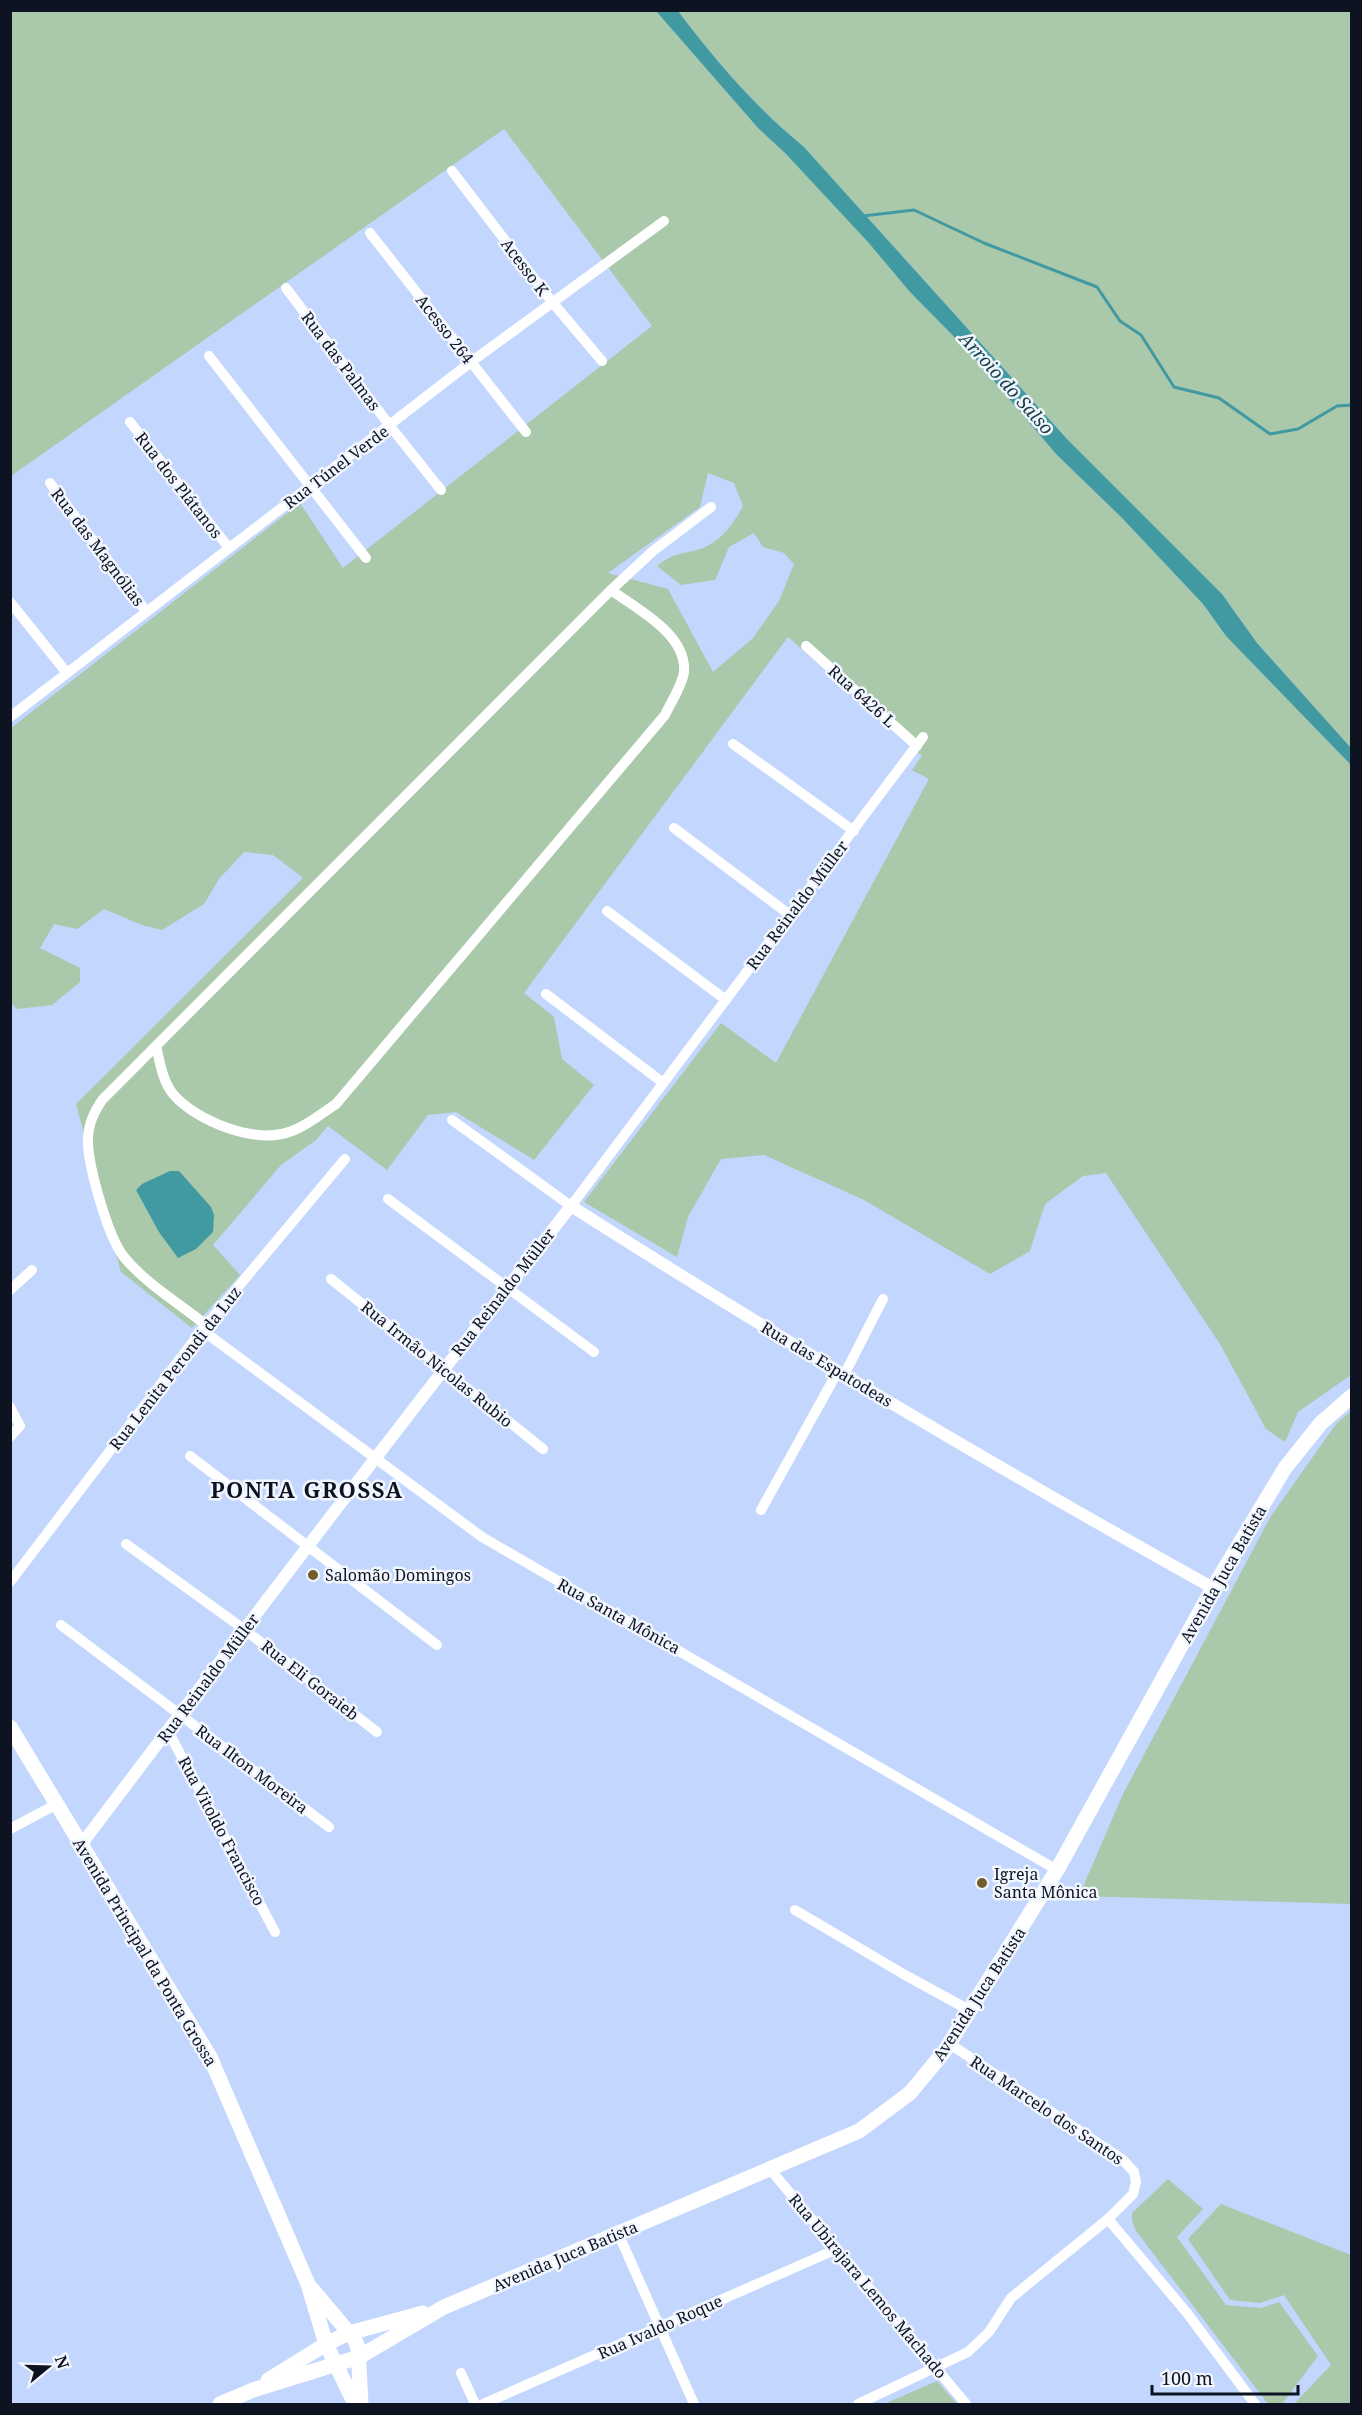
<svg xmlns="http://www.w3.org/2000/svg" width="1362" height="2415" viewBox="0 0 1362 2415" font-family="'Noto Serif',serif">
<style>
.green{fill:#aac8aa;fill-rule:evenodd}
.water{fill:#4199a2}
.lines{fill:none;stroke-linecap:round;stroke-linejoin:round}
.stream{stroke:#4199a2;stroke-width:3}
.minor{stroke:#fff;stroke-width:10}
.tertiary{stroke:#fff;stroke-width:12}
.secondary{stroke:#fff;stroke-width:15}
.poi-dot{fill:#725c2c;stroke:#f2f6ff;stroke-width:2}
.labels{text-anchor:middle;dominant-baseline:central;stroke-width:5;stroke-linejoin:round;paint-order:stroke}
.street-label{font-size:16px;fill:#0d1321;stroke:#f2f6ff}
.poi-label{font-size:16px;fill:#0d1321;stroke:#f2f6ff;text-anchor:start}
.water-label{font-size:18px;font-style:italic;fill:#194246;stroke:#f2f6ff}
.district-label{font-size:22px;font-weight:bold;letter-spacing:1.5px;fill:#0d1321;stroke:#f2f6ff}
</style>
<rect width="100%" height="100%" fill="#c2d6fe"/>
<!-- green -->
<g class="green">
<path d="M10,11H656L758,128L786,154L869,242L910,292L972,355L1056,454L1122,518L1203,604L1226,636L1351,765V1375L1298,1412L1285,1442L1266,1429L1220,1344L1106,1173L1083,1176L1045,1204L1030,1251L990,1274L864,1200L764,1155L721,1159L688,1217L677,1257L584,1202L721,1023L776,1063L929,779L912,770L922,756L788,637L524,993L554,1017L562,1059L594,1085L534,1160L456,1112L428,1115L387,1170L328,1126L316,1140L281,1165L213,1245L240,1275L192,1328L121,1272L76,1104L303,878L273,855L244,852L219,879L204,904L162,930L142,925L104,909L77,929L54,924L40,948L80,968V982L52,1005L17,1009L10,1002L11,728L300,503L343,568L652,326L504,129L11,476ZM708,473L734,483L743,506C734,523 720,543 700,549C680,555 675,552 657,566L681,585L715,580L729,547L754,533L763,547L784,553L794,564L779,601L753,638L713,672L668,589L608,573L700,507Z"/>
<path d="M678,11H1351V748L1257,643L1222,594L1067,439L804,147C756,108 715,60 678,11Z"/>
<polygon points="1351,1411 1351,1904 1079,1896 1123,1794 1271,1516 1336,1424"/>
<polygon points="1168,2179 1203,2209 1177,2237 1226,2305 1261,2308 1279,2302 1318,2356 1282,2404 1268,2404 1136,2231 1132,2221 1132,2213"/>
<polygon points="1221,2204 1351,2255 1351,2404 1294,2404 1331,2365 1284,2295 1260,2303 1230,2300 1188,2239"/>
<polygon points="937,2381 957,2404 884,2404"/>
</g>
<!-- water -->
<g class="water">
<path d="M656,11H678C715,60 756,108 804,147L1067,439L1222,594L1257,643L1351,748V765L1226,636L1203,604L1122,518L1056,454L972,355L910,292L868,242L786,154L758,128Z"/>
<polygon points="170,1171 179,1171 211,1207 214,1215 213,1232 196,1249 178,1258 159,1232 136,1190 142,1184"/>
</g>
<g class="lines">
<!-- stream -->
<polyline class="stream" points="863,216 914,210 984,243 1097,287 1120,321 1141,335 1174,387 1219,398 1270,434 1298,429 1337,406 1352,405"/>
<!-- minor -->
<g class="minor">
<polyline points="452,171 553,303 602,361"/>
<polyline points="370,233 526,432"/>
<polyline points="286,288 390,426 441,490"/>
<polyline points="209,356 366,558"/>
<polyline points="130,422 229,548"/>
<polyline points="50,483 146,611"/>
<polyline points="10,602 67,673"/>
<polyline points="806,646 917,746"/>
<polyline points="10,717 471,362 664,221"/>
<polyline points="733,744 854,831"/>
<polyline points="674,828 790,915"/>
<polyline points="607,911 726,1000"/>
<polyline points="546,994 662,1082"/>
<path d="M156,1046C160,1062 162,1080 173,1094C197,1122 257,1145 292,1131C308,1125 322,1113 336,1104L665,715C671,702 682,686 684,672C687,634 637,609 611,590"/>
<polyline points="452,1120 571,1206 923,737"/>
<polyline points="388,1199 594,1352"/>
<polyline points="331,1279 543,1449"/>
<polyline points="10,1290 32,1270"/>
<path d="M206,1325C180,1304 145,1283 124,1257C108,1237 89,1169 88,1143C87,1127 93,1113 102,1100L611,590L653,551L711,507"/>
<polyline points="202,1330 482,1537 1057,1870"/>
<polyline points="844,1375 883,1299"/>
<polyline points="10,1407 20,1426 10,1437"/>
<polyline points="190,1456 437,1645"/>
<polyline points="761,1510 838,1371"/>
<polyline points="126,1544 245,1630 377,1732"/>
<polyline points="10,1582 202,1330 345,1159"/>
<polyline points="61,1625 329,1827"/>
<polyline points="168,1731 275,1932"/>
<polyline points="10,1829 57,1804"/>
<polyline points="795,1910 905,1975 971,2011"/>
<polyline points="769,2168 966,2404"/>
<polyline points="1108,2219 1187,2313 1255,2404"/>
<polyline points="618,2233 694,2404"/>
<polyline points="461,2373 475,2404"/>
<polyline points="483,2404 837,2249"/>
<polyline points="858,2404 968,2352 989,2332 1011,2298 1108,2219 1133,2194 1136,2182 1134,2172 1123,2160 950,2044"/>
</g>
<!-- tertiary -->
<path class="tertiary" d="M81,1845C243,1630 406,1417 571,1206C781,1340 996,1467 1213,1588"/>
<!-- secondary -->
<g class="secondary">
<polyline points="10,1727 210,2057 308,2284 326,2344 355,2404"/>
<polyline points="312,2289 355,2340 358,2348 361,2404"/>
<polyline points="268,2380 326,2344 349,2333 423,2313"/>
<polyline points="220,2404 253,2390 359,2357 444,2307 859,2131 910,2093 944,2052 1057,1870 1213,1588 1285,1468 1321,1423 1352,1396"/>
</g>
</g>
<!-- markers -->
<g class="poi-dot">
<circle cx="313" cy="1575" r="6"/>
<circle cx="982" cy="1883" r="6"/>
</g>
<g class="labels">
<!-- street labels -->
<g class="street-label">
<text transform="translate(525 267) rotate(53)">Acesso K</text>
<text transform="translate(445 329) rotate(52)">Acesso 264</text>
<text transform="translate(341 361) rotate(53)">Rua das Palmas</text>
<text transform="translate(336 467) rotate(-37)">Rua Túnel Verde</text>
<text transform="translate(179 485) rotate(52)">Rua dos Plátanos</text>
<text transform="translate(98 547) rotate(53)">Rua das Magnólias</text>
<text transform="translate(862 696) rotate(42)">Rua 6426 L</text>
<text transform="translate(797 905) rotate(-53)">Rua Reinaldo Müller</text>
<text transform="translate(503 1292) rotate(-52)">Rua Reinaldo Müller</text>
<text transform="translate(437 1364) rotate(39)">Rua Irmão Nicolas Rubio</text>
<text transform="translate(827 1364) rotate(31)">Rua das Espatodeas</text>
<text transform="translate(175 1368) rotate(-52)">Rua Lenita Perondi da Luz</text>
<text transform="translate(1223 1574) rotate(-60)">Avenida Juca Batista</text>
<text transform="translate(619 1616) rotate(29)">Rua Santa Mônica</text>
<text transform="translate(208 1678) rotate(-53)">Rua Reinaldo Müller</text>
<text transform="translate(310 1680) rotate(38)">Rua Eli Goraieb</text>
<text transform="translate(252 1769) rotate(37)">Rua Ilton Moreira</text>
<text transform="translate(222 1831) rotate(62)">Rua Vitoldo Francisco</text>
<text transform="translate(145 1952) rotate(59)">Avenida Principal da Ponta Grossa</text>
<text transform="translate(979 1994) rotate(-57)">Avenida Juca Batista</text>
<text transform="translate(1047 2110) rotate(34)">Rua Marcelo dos Santos</text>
<text transform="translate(565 2256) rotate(-23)">Avenida Juca Batista</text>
<text transform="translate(868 2286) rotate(50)">Rua Ubirajara Lemos Machado</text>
<text transform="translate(660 2327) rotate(-24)">Rua Ivaldo Roque</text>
</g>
<!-- poi labels -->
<g class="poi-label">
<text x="325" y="1575">Salomão Domingos</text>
<text x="994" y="1874">Igreja<tspan x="994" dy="18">Santa Mônica</tspan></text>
</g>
<!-- water labels -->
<g class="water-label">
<text transform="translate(1007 383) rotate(48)">Arroio do Salso</text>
</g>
<!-- district labels -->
<g class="district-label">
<text x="307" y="1489">PONTA GROSSA</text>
</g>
</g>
<!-- border -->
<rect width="1362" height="2415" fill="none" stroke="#0d1321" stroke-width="24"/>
<!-- north arrow -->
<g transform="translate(48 2367) rotate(71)" stroke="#f2f6ff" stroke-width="4.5" paint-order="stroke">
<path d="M0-4.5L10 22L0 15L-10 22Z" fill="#0d1321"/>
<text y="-9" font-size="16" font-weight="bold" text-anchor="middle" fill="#0d1321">N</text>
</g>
<!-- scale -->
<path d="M1152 2385v9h146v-9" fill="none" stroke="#0d1321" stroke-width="3"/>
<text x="1161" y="2385" font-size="18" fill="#0d1321" stroke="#f2f6ff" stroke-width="4.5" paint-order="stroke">100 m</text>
</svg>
